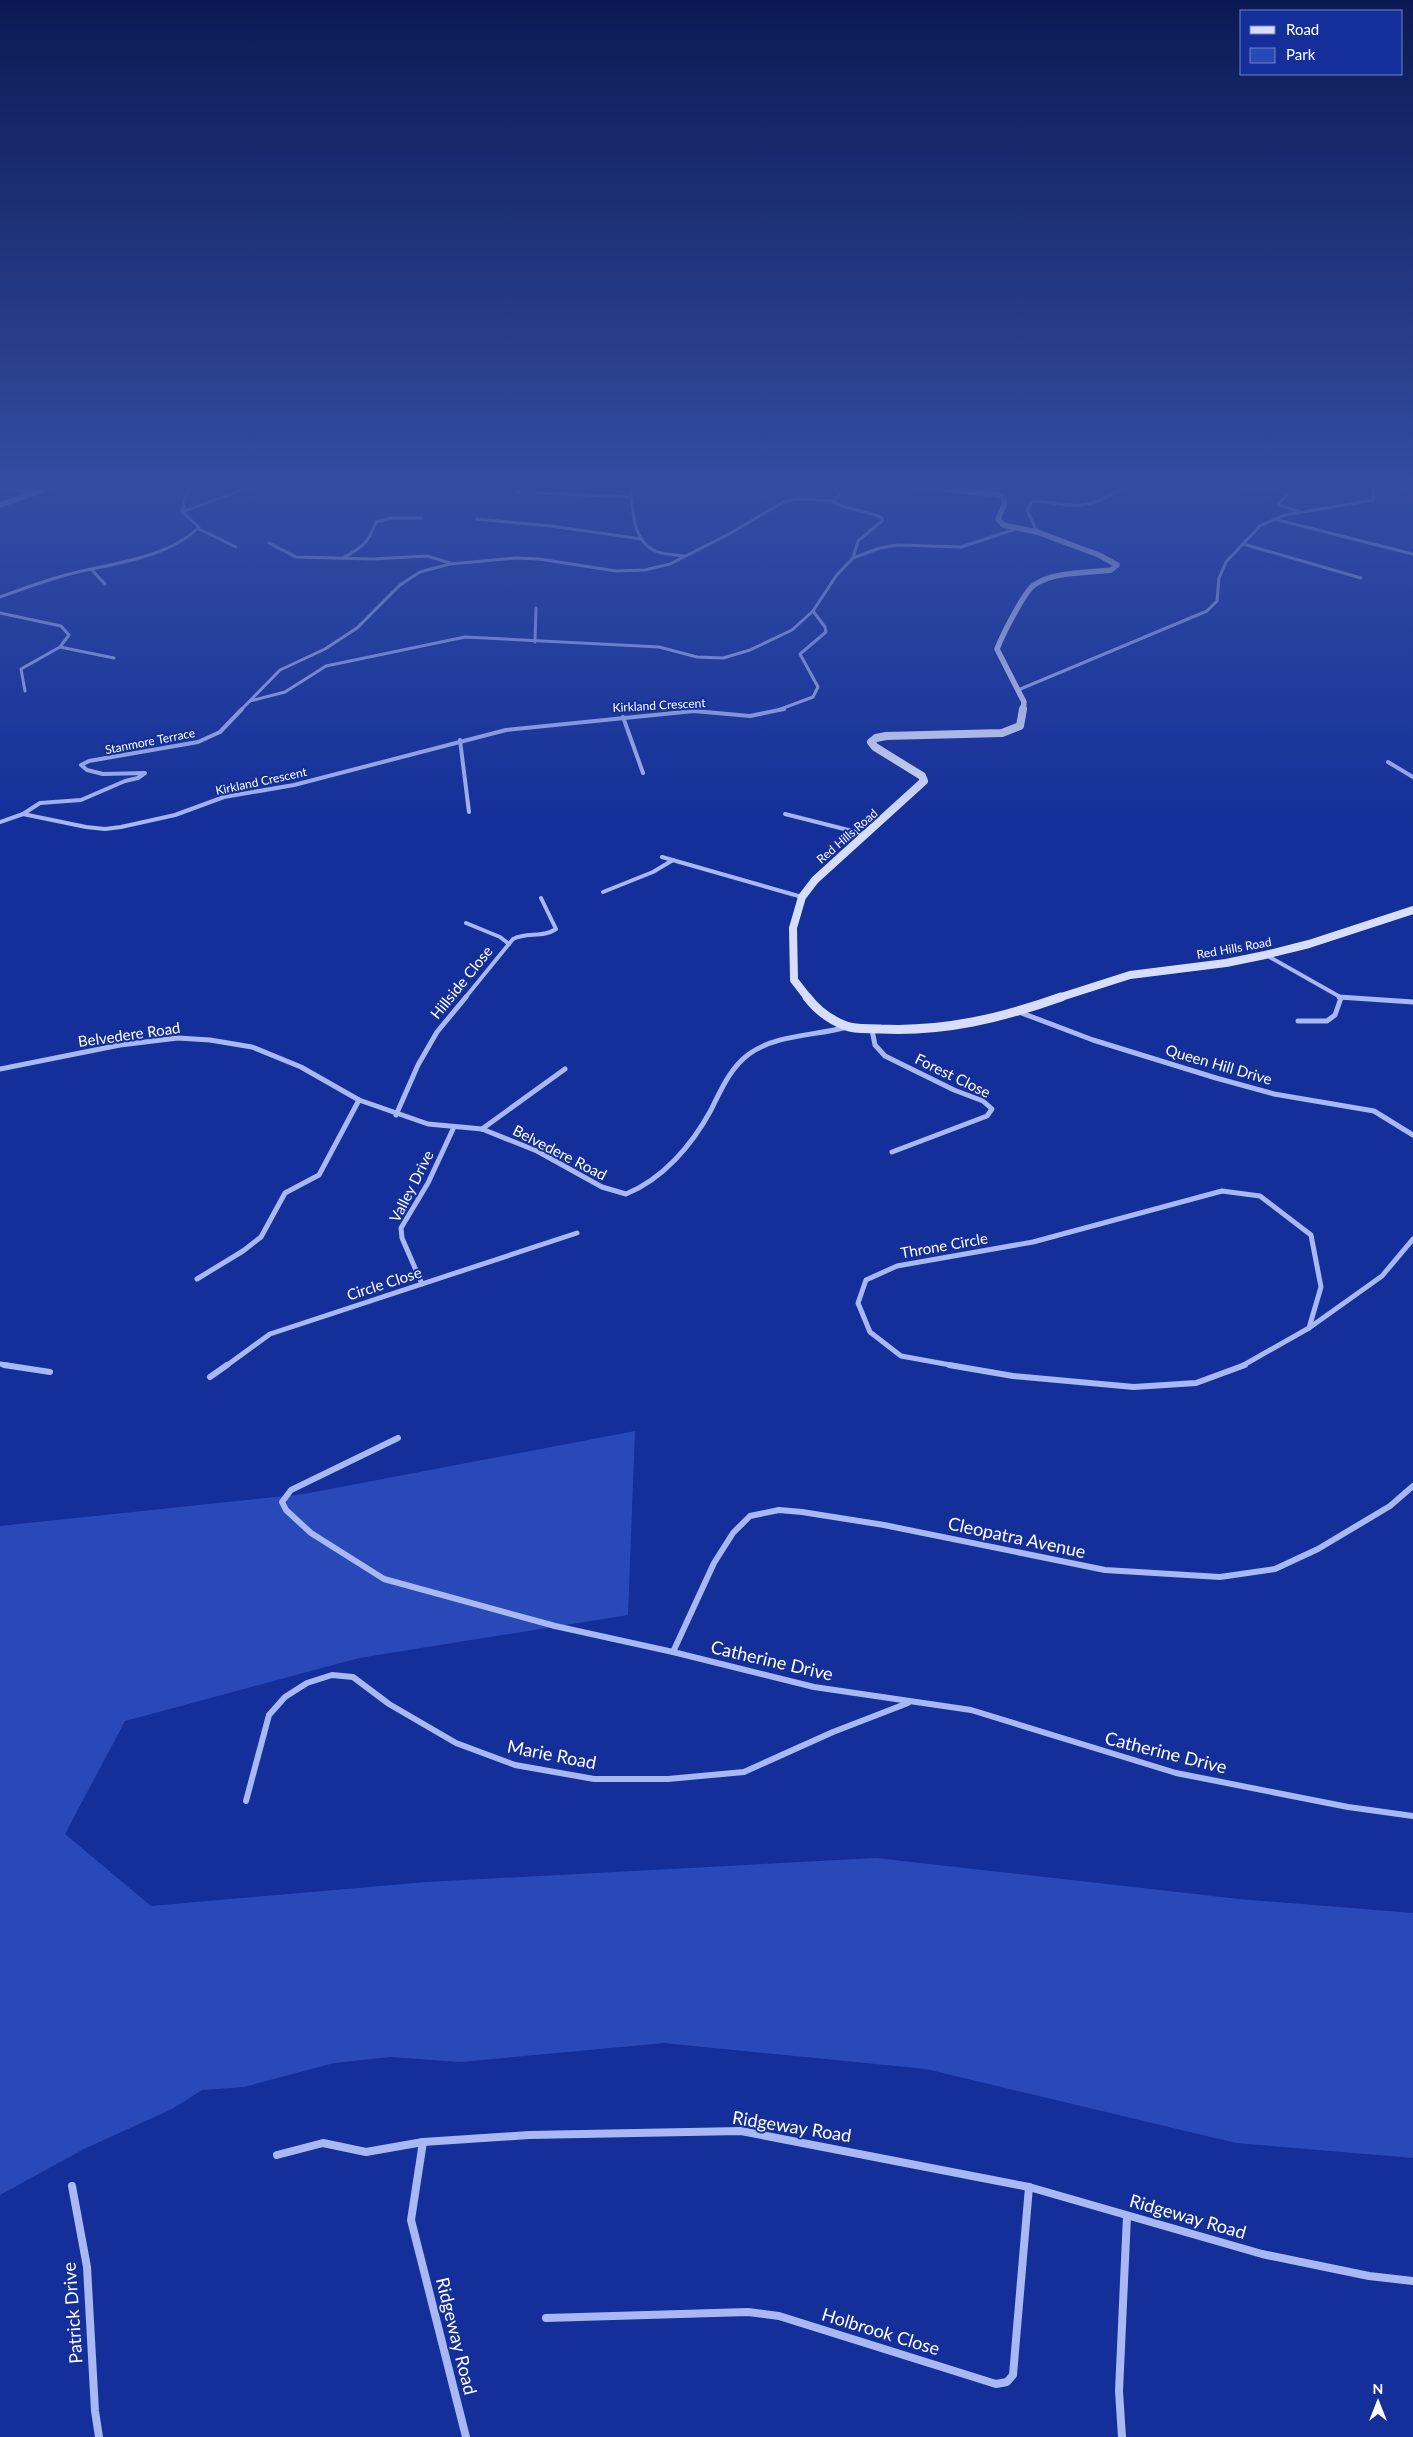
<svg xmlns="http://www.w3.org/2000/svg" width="1413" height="2437" viewBox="0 0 1413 2437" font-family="Lato,sans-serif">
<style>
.green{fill:#2a49b9}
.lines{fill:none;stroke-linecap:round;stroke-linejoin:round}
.street-far4{stroke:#a7b8f3;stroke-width:3}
.street-far3{stroke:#a7b8f3;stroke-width:4}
.street-far2{stroke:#a7b8f3;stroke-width:5}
.street-far1{stroke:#a7b8f3;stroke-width:6}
.street{stroke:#a7b8f3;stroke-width:8}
.secondary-far2{stroke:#d7defc;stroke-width:5.5}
.secondary-far1{stroke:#d7defc;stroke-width:8}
.secondary{stroke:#d7defc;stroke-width:9}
.labels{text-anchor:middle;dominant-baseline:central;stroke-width:4;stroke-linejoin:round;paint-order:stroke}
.far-street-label{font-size:12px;fill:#fff;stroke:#142f99}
.street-label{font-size:15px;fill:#fff;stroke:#142f99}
.near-street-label{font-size:18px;fill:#fff;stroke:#142f99}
</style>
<rect width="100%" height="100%" fill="#142f99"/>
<!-- green -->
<polygon class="green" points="635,1431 628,1615 359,1658 125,1721 65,1834 151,1906 427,1882 876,1858 1239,1899 1413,1913 1413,2158 1236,2143 926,2069 664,2043 461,2062 390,2057 334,2063 244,2087 202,2090 172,2109 84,2149 0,2195 0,1526 304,1494"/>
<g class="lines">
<!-- street-far4 -->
<g class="street-far4">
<path d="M630,485C633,506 631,538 653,550C662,555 674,554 684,556"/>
<path d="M1236,485C1253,493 1272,484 1288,494L1279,503L1280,505L1300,512"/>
<polyline points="1391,485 1413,488"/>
<polyline points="0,488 6,486 31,494 34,485"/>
<polyline points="516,492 630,497"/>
<path d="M833,501C848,512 866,509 882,518V521L858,541L853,558"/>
<polyline points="182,512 255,485"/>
<polyline points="477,519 551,526 642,539"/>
<polyline points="1274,519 1413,554"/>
<polyline points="199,529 236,547"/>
<path d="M1037,532L1027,510L1032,502C1044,500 1055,504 1067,505C1088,507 1108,499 1124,485"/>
<polyline points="269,543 296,557 373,559 427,556 450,563"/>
<polyline points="1243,544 1361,578"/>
<path d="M343,558C362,547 368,544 376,522L392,518H421"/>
<polyline points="91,569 105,584"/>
<path d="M0,597C22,589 44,581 66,575C107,564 168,559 199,527L182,512L186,495L194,485"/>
<polyline points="0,613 61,626 69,635 60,647 21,669 25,691"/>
<polyline points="535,642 536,608"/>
<polyline points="60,647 114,658"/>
<polyline points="1018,690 1207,611 1217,601 1219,578 1226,562 1260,526 1285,515 1374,500 1372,487 1378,485"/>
<polyline points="250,701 285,692 326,666 465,637 659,647 697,657 723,658 750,650 792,630 813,611 836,576 853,558 880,548 897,545 961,547 1016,529"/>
<polyline points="241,710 280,670 325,649 357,628 400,585 420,572 450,564 516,558 539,559 616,571 645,570 670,564 729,534 785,501 800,499 833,501 839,495 835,485"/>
<polyline points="778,710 813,697 818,687 800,654 826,632 825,627 813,611"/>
</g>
<!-- street-far3 -->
<g class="street-far3">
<polyline points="623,717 643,773"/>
<polyline points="460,740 469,812"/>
<polyline points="1388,762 1413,777"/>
<polyline points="23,814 40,803 81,800 125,781 138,778 145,773 103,774 87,770 81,765 89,761 198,742 220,732 242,709"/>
<polyline points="785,814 864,834"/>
<polyline points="0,822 23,814 86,827 105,829 121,827 175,815 224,797 294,785 506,730 694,711 750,716 784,709"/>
<polyline points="662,857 802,897"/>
<polyline points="603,892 653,872 673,860"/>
<polyline points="466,923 500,937 509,944"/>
<polyline points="1266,955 1342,998"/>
<path d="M465,998L513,939C527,932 543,938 556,929L541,898"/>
</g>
<!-- street-far2 -->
<g class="street-far2">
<polyline points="1339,997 1413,1002"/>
<polyline points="1019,1012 1093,1040 1216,1078 1274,1094 1374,1111 1413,1135"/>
<polyline points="1298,1021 1327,1021 1335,1015 1341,998"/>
<polyline points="872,1030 875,1045 885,1056 954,1090 983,1101 992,1109 987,1116 892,1152"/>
<path d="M0,1069L120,1045L178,1038L210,1040L252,1047L301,1067L359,1100L428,1124L482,1129L537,1151L602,1187L626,1194C663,1179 692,1145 711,1110C721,1090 730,1068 749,1054C777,1034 815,1036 847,1027"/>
<polyline points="396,1115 418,1065 437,1032 466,997"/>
<polyline points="482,1129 565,1069"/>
<polyline points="197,1279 243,1251 261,1237 285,1193 319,1175 359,1100"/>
<polyline points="422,1284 402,1238 401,1228 428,1183 454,1127"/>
<polyline points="1309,1328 1382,1276 1413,1239"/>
<polyline points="0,1364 12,1366"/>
<polyline points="226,1366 270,1334 577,1233"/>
<polyline points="956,1366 901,1356 870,1332 858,1303 866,1280 897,1266 1033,1242 1222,1191 1260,1196 1311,1235 1321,1287 1309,1328 1242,1366"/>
</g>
<!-- street-far1 -->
<g class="street-far1">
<polyline points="4,1365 50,1372"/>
<polyline points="949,1365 1013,1376 1134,1387 1196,1383 1245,1365"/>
<polyline points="210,1377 227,1365"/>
<polyline points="398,1438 291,1490 282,1502 286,1510 311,1533 384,1579 555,1626 673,1652 814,1687 971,1710 1176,1773 1348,1807 1413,1816"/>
<polyline points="673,1652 714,1563 733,1533 750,1516 779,1510 802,1512 884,1525 1105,1570 1220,1577 1275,1569 1318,1549 1390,1506 1413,1486"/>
<polyline points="246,1801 269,1715 285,1697 307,1683 332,1675 353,1677 389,1704 456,1743 515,1765 594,1779 668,1779 744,1772 833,1732 908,1703"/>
</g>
<!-- street -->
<g class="street">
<polyline points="423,2142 411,2220 466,2437"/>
<polyline points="277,2155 323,2143 366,2152 423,2142 529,2135 741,2131 1029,2187 1262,2254 1369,2276 1413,2281"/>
<polyline points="72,2186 87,2267 95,2411 99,2437"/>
<polyline points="546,2318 748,2312 779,2316 996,2384 1007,2382 1013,2375 1029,2187"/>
<polyline points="1122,2437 1119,2391 1127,2216"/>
</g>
<!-- secondary-far2 -->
<g class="secondary-far2">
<path d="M906,485L999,495L1003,497L1005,503L998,519L1003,525L1037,532L1099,555L1117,565L1111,570C1087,573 1055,571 1034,585C1024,592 1002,636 997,649L1024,702L1023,710"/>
<polyline points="0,505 57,485"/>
</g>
<!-- secondary-far1 -->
<g class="secondary-far1">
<polyline points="808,998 794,980 793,928 802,897 815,880 924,781 922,776 875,747 871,742 876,738 886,736 1002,733 1020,726 1023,709"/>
<polyline points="1058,998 1130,975 1226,963 1265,955 1309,944 1413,910"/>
</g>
<!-- secondary -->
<path class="secondary" d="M807,997C817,1010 830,1020 846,1026C856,1030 870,1028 881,1029C944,1032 1002,1018 1061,997"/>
</g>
<!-- sky -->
<linearGradient id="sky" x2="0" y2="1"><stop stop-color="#0b1a54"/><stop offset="0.59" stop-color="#344da2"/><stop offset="1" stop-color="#344da2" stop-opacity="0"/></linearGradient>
<rect width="1413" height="826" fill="url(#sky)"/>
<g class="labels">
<!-- far-street labels -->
<g class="far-street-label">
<text transform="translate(659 705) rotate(-3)">Kirkland Crescent</text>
<text transform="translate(150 741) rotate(-11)">Stanmore Terrace</text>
<text transform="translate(261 781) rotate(-12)">Kirkland Crescent</text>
<text transform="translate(847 836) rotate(-41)">Red Hills Road</text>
<text transform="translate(1234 948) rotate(-10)">Red Hills Road</text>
</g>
<!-- street labels -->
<g class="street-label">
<text transform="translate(461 982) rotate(-51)">Hillside Close</text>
<text transform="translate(129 1034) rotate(-8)">Belvedere Road</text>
<text transform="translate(1219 1064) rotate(16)">Queen Hill Drive</text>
<text transform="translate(953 1075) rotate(26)">Forest Close</text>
<text transform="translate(560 1152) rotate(27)">Belvedere Road</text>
<text transform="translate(411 1186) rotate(-63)">Valley Drive</text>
<text transform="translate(944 1245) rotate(-10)">Throne Circle</text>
<text transform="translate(384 1283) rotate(-18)">Circle Close</text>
</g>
<!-- near-street labels -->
<g class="near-street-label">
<text transform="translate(1017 1537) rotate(12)">Cleopatra Avenue</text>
<text transform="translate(772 1660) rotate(13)">Catherine Drive</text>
<text transform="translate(1166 1752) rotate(14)">Catherine Drive</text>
<text transform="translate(552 1754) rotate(11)">Marie Road</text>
<text transform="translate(792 2126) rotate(9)">Ridgeway Road</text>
<text transform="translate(1188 2216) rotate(16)">Ridgeway Road</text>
<text transform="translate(72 2313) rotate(-94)">Patrick Drive</text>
<text transform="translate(881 2331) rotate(17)">Holbrook Close</text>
<text transform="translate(457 2336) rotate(76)">Ridgeway Road</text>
</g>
</g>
<!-- legend -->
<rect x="1240" y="10" width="162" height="65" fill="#142f99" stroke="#7282c2"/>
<rect x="1250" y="26" width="25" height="8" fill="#d7defc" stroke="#7282c2"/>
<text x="1286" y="35" font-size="15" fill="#ffffff">Road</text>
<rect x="1250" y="48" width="25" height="15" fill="#2a49b9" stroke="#7282c2"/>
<text x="1286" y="60" font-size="15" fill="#ffffff">Park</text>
<!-- north arrow -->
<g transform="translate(1378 2402)" stroke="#142f99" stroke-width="4" paint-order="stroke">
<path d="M0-4L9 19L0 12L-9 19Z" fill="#ffffff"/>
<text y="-8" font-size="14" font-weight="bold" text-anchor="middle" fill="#ffffff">N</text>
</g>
</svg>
